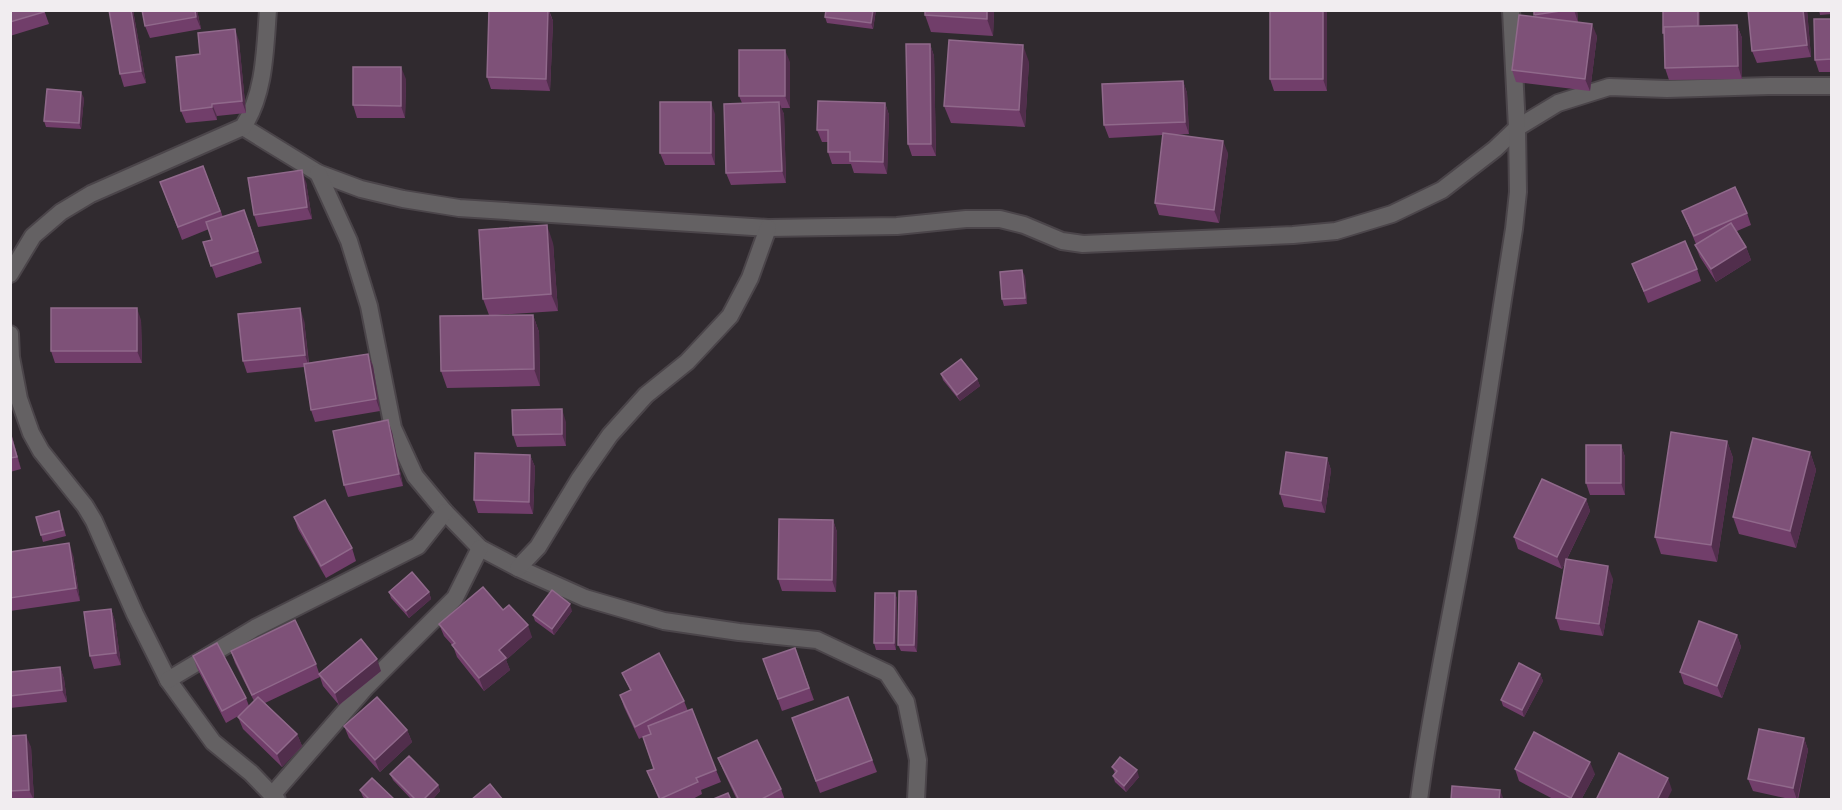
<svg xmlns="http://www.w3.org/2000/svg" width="1842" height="810" viewBox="0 0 1842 810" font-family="Cabin,sans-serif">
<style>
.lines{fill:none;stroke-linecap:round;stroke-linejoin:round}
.minor-casing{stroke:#4b454a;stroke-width:20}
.minor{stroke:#646163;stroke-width:16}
.wall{fill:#713e6a}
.shaded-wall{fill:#512e4c}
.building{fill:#7e5178;stroke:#90698b;stroke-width:1.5}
</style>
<rect width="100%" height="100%" fill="#302a2f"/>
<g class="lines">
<!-- minor casing -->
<g class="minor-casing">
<g id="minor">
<polyline points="243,127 318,173 361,189 403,199 459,208 768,228 897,226 966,219 1000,219 1024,225 1062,241 1083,244 1293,235 1336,231 1392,214 1442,190 1495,149 1517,128 1558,103 1609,87 1667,89 1769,86 1832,86"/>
<polyline points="318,173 349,241 369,306 393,428 415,476 445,512 480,548 518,568 585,598 664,621 739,632 817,640 887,673 906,702 918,760 916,800"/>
<path d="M10,274L33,236L61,212L91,194L243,127C265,94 265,49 268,10"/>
<polyline points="10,334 11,357 19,399 31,433 41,451 85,506 94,521 135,614 168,680 213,742 251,773 277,800"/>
<polyline points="518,568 538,547 580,478 610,435 646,395 687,362 730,316 750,278 768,228"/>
<polyline points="168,680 255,628 418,546 445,512"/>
<polyline points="273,794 366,687 455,598 480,548"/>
<path d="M1419,800C1430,715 1448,632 1463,548C1482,442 1497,335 1514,229L1518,192L1517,128L1511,10"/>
</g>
</g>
<!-- minor -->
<use href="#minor" class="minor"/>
</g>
<!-- wall -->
<g class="wall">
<polygon points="10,10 44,10 49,24 10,36"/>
<polygon points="133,10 146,83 124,87 120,74"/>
<polygon points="142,10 197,10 201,29 150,38 145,26"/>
<polygon points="489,10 549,10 553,21 550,91 491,89 487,77"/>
<polygon points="826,10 876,10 873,29 827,23 825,17"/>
<polygon points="925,10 994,10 993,36 931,32 925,15"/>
<polygon points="1270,10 1327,10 1327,91 1274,91 1270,79"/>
<polygon points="1534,10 1577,10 1578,22 1576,22 1597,36 1590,91 1516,82 1512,70 1535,17"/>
<polygon points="1663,10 1699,10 1700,26 1737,25 1742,38 1742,79 1669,80 1665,68"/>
<polygon points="1748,10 1807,10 1811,57 1757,63 1752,51"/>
<polygon points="1819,10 1832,10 1832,14 1820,15"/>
<polygon points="1832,19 1832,72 1819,72 1815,60"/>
<polygon points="239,41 246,113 217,116 217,120 186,123 181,111 200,54"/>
<polygon points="930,44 934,56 936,156 912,156 908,144"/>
<polygon points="790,62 790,108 781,108 784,114 786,183 731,185 726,173 742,103 739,96"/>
<polygon points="1029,62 1025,127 951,123 944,106"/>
<polygon points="406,79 405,118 357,118 353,105"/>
<polygon points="1183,81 1187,93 1189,134 1173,135 1228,153 1219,223 1159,215 1155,203 1163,135 1109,138 1104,125"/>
<polygon points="84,98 81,129 46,127 44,121"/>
<polygon points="885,103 889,115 887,174 854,173 851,164 832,164 828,152 828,142 822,142 817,130"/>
<polygon points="715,114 715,165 665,165 660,153"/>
<polygon points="203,166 223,217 249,222 262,263 216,278 203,242 212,240 209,229 182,240 160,182"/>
<polygon points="306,182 312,219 258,227 254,215"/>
<polygon points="1682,211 1747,213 1751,225 1737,231 1746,247 1751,260 1716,282 1700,257 1695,245 1696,244"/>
<polygon points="553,243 558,311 496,315 533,315 539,332 540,386 447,388 441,371 489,315 483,299"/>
<polygon points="1632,264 1697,269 1701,281 1648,303"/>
<polygon points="1025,276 1027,304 1004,306 1002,299"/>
<polygon points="141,320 142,363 55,363 51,351"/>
<polygon points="304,320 309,363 368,354 373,366 380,411 315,422 311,410 304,367 247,373 243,361"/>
<polygon points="941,374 977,379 980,386 960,401 943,380"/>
<polygon points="566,422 566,446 517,447 513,435"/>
<polygon points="10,429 21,469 10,472"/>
<polygon points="392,432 403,486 348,497 344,485"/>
<polygon points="1727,441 1733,458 1717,562 1661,554 1655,537"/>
<polygon points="1621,445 1625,457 1625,495 1590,495 1586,483"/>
<polygon points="1810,452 1816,470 1796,548 1739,534 1733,517"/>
<polygon points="530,455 535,467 533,514 478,513 474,500"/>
<polygon points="1327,458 1331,470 1325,513 1284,507 1280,494"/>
<polygon points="1586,499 1590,511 1567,559 1613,579 1603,636 1560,630 1556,618 1565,563 1562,569 1518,549 1514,537"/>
<polygon points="61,517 66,536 43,542 41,535"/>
<polygon points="294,517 352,548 356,561 326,578 298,529"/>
<polygon points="833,520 837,532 836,592 782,591 778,579"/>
<polygon points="10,552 73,555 80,601 10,611"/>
<polygon points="389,592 429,592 431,599 409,618 391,598"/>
<polygon points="895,593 897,599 896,650 876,650 874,643"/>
<polygon points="918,597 917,652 901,651 898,645"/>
<polygon points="111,609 115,621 121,665 94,669 90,656"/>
<polygon points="503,610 532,637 506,660 510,670 484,691 457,657 453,646 444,636 439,624"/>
<polygon points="572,611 554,635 535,621 533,615"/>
<polygon points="1737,635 1741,647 1722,698 1684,684 1680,672"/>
<polygon points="795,648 814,700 782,711 763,659"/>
<polygon points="231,651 316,664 319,673 381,671 339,705 323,686 320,677 265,703 297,734 302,746 282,767 243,729 238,717 240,715 226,723 197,668 193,656 246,698 249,706 254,701 235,663"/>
<polygon points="60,667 64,679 67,702 10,708 10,672"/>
<polygon points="622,673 684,701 688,711 716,770 721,782 701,790 702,794 691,800 659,800 647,771 654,769 643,737 639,739 624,707 620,695 630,690"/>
<polygon points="1540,674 1543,681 1524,717 1503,706 1501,700"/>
<polygon points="848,697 877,772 820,793 792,718"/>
<polygon points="344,726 407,730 412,742 380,772 349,738"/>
<polygon points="10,736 31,747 34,800 10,800"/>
<polygon points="1804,738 1808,750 1798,800 1794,800 1753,791 1748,779"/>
<polygon points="718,758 781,789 785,800 737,800 723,770"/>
<polygon points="1112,767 1139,777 1126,792 1115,782 1113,776 1115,773"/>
<polygon points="1515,769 1595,774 1581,800 1555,800 1519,781"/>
<polygon points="390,774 438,785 440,791 432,800 412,800 393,780"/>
<polygon points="360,790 395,800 366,800 363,797"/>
</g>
<!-- shaded-wall -->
<g class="shaded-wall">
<polygon points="131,10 133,10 146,83 141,71"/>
<polygon points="195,10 197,10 201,29 196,17"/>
<polygon points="548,10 553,21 550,91 546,79"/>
<polygon points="873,10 876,10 873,29 871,23"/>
<polygon points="987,10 994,10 993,36 987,19"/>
<polygon points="1323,10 1327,10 1327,91 1323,79"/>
<polygon points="1574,10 1577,10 1578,22"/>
<polygon points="1698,10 1699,10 1700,12 1700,38 1698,32"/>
<polygon points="1803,10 1807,10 1811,57 1807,45"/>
<polygon points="1592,24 1597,36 1590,91 1585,79"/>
<polygon points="1737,25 1742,38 1742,79 1738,66"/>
<polygon points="235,29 239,41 246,113 242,101"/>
<polygon points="930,44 934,56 936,156 931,144"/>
<polygon points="1023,45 1029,62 1025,127 1019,110"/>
<polygon points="785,50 790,62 790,108 785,96"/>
<polygon points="401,67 406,79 405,118 401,106"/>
<polygon points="1183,81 1187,93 1189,134 1185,122"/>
<polygon points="81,92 84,98 81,129 79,123"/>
<polygon points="711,102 715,114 715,165 711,153"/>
<polygon points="779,102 784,114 786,183 782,171"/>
<polygon points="885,103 889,115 887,174 883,162"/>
<polygon points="212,104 217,116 217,120 212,107"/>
<polygon points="1223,141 1228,153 1219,223 1214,210"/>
<polygon points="302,170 306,182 312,219 307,207"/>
<polygon points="547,225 553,243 558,311 551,294"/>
<polygon points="1746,247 1751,260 1716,282 1711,269"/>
<polygon points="1022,270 1025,276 1027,304 1025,298"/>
<polygon points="137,308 141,320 142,363 137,351"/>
<polygon points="300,308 304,320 309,367 305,355"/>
<polygon points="533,315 539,332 540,386 534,369"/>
<polygon points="368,354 373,366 380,411 376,399"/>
<polygon points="977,379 980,386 960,401 957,395"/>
<polygon points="562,409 566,422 566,446 562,434"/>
<polygon points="388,420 392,432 403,486 399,474"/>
<polygon points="10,429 21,469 10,433"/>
<polygon points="1727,441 1733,458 1717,562 1711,545"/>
<polygon points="1621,445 1625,457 1625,495 1621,483"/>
<polygon points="1810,452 1816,470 1796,548 1790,531"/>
<polygon points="530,455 535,467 533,514 529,502"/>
<polygon points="1327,458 1331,470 1325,513 1321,501"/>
<polygon points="1586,499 1590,511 1562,569 1557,557"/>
<polygon points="833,520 837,532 836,592 832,580"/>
<polygon points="69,543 73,555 80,601 76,588"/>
<polygon points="1608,566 1613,579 1603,636 1599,624"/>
<polygon points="916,591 918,597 917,652 914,645"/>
<polygon points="429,592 431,599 409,618 406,611"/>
<polygon points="895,593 897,599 896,650 894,643"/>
<polygon points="570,604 572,611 554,635 552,629"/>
<polygon points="111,609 115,621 121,665 116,653"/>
<polygon points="528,625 532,637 506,660 510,670 484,691 479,678 499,650"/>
<polygon points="1737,635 1741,647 1722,698 1717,686"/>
<polygon points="377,659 381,671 339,705 335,693"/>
<polygon points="60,667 64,679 67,702 62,690"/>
<polygon points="1540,674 1543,681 1524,717 1522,710"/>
<polygon points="407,730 412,742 380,772 375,760"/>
<polygon points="297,734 302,746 282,767 277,754"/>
<polygon points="26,735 31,747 34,800 29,790"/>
<polygon points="1804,738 1808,750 1797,800 1793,788"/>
<polygon points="1590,762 1595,774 1581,800 1571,800 1571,798"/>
<polygon points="1137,770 1139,777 1126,792 1124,786"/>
<polygon points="1668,778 1672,790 1667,800 1657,800"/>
<polygon points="438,785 440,791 432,800 423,800"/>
<polygon points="1500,790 1504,800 1499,800"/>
</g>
<!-- building -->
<g class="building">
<polygon points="10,10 44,10 44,12 10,22"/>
<polygon points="109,10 131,10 141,71 120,74"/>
<polygon points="142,10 195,10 196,17 145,26"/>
<polygon points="489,10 548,10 546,79 487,77"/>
<polygon points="826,10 873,10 871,23 825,17"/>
<polygon points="925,10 987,10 987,19 925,15"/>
<rect x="1270" y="10" width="53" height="69"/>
<polygon points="1534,10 1567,10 1534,15"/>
<polygon points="1663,10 1698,10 1698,26 1664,27 1664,33 1663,33"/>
<polygon points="1748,10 1803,10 1807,45 1752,51"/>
<polygon points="1519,15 1592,24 1585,79 1512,70"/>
<polygon points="1814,19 1832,19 1832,59 1815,60"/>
<polygon points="1737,25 1738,66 1665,68 1664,27"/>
<polygon points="235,29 242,101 212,104 212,107 181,111 176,57 200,54 198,33"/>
<polygon points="949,40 1023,45 1019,110 944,106"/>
<polygon points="906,44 930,44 931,144 908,144"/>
<rect x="739" y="50" width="46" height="46"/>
<polygon points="353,67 401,67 401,106 353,105"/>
<polygon points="1183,81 1185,122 1104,125 1102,84"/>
<polygon points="47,89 81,92 79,123 44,121"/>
<polygon points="818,101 885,103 883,162 850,161 850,152 828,152 828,130 817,130"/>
<rect x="660" y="102" width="51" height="51"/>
<polygon points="779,102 782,171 726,173 724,104"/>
<polygon points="1163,133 1223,141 1214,210 1155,203"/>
<polygon points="203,166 220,211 178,227 160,182"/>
<polygon points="302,170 307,207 254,215 248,178"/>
<polygon points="1735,187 1747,213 1694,236 1682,211"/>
<polygon points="244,210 258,251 211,266 203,242 212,240 206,222"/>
<polygon points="1731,223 1746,247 1711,269 1695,245"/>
<polygon points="547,225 551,294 483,299 479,230"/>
<polygon points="1685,241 1697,269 1644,291 1632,264"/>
<polygon points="1022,270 1025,298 1002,299 1000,272"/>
<rect x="51" y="308" width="86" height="43"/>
<polygon points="300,308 305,355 243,361 238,314"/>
<polygon points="533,315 534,369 441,371 440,316"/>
<polygon points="368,354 376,399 311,410 304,364"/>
<polygon points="961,359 977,379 957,395 941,374"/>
<polygon points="562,409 562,434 513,435 512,410"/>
<polygon points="388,420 399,474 344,485 333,431"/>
<polygon points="1671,432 1727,441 1711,545 1655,537"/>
<polygon points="10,433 17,457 10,458"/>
<polygon points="1753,438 1810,452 1790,531 1733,517"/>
<rect x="1586" y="445" width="35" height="38"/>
<polygon points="1286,452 1327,458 1321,501 1280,494"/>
<polygon points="475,453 530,455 529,502 474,500"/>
<polygon points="1542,479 1586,499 1557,557 1514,537"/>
<polygon points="325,500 352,548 321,566 294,517"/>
<polygon points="59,511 63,530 41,535 36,517"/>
<polygon points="779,519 833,520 832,580 778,579"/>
<polygon points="69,543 76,588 10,598 10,552"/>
<polygon points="1566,559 1608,566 1599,624 1556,618"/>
<polygon points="412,572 429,592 406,611 389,592"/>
<polygon points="483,587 503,610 509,605 528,625 499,650 506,658 479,678 452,645 455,643 439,624"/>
<polygon points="552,590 570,604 552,629 533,615"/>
<polygon points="899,591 916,591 914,645 898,645"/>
<polygon points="875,593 895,593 894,643 874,643"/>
<polygon points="111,609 116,653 90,656 84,612"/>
<polygon points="295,620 316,664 252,695 231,651"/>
<polygon points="1699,621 1737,635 1717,686 1680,672"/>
<polygon points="361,639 377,659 335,693 319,674"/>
<polygon points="217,643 246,698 222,711 193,656"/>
<polygon points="795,648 809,688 778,699 763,659"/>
<polygon points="659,653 684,701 635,727 620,695 631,690 622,673"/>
<polygon points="1519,663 1540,674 1522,710 1501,700"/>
<polygon points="60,667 62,690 10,696 10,672"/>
<polygon points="258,697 297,734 277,754 238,717"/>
<polygon points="377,697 407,730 375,760 344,726"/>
<polygon points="848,697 872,760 816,781 792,718"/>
<polygon points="692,709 716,770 696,778 698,782 660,799 647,771 654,769 643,737 651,734 648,726"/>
<polygon points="1759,729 1804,738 1793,788 1748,779"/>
<polygon points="1534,732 1590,762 1571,798 1515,769"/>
<polygon points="26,735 29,790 10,791 10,736"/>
<polygon points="757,740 781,789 760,800 739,800 718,758"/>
<polygon points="1619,753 1668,778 1657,800 1596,800"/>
<polygon points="409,756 438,785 423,800 416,800 390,774"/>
<polygon points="1120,757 1137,770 1124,786 1113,776 1117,771 1112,767"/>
<polygon points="372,778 395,800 370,800 360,790"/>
<polygon points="490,784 503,800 471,800"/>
<polygon points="1452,786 1500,790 1499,800 1451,800"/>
<polygon points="728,793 731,800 711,800"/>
</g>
<!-- border -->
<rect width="1842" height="810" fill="none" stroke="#f1edf0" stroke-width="24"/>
</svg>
